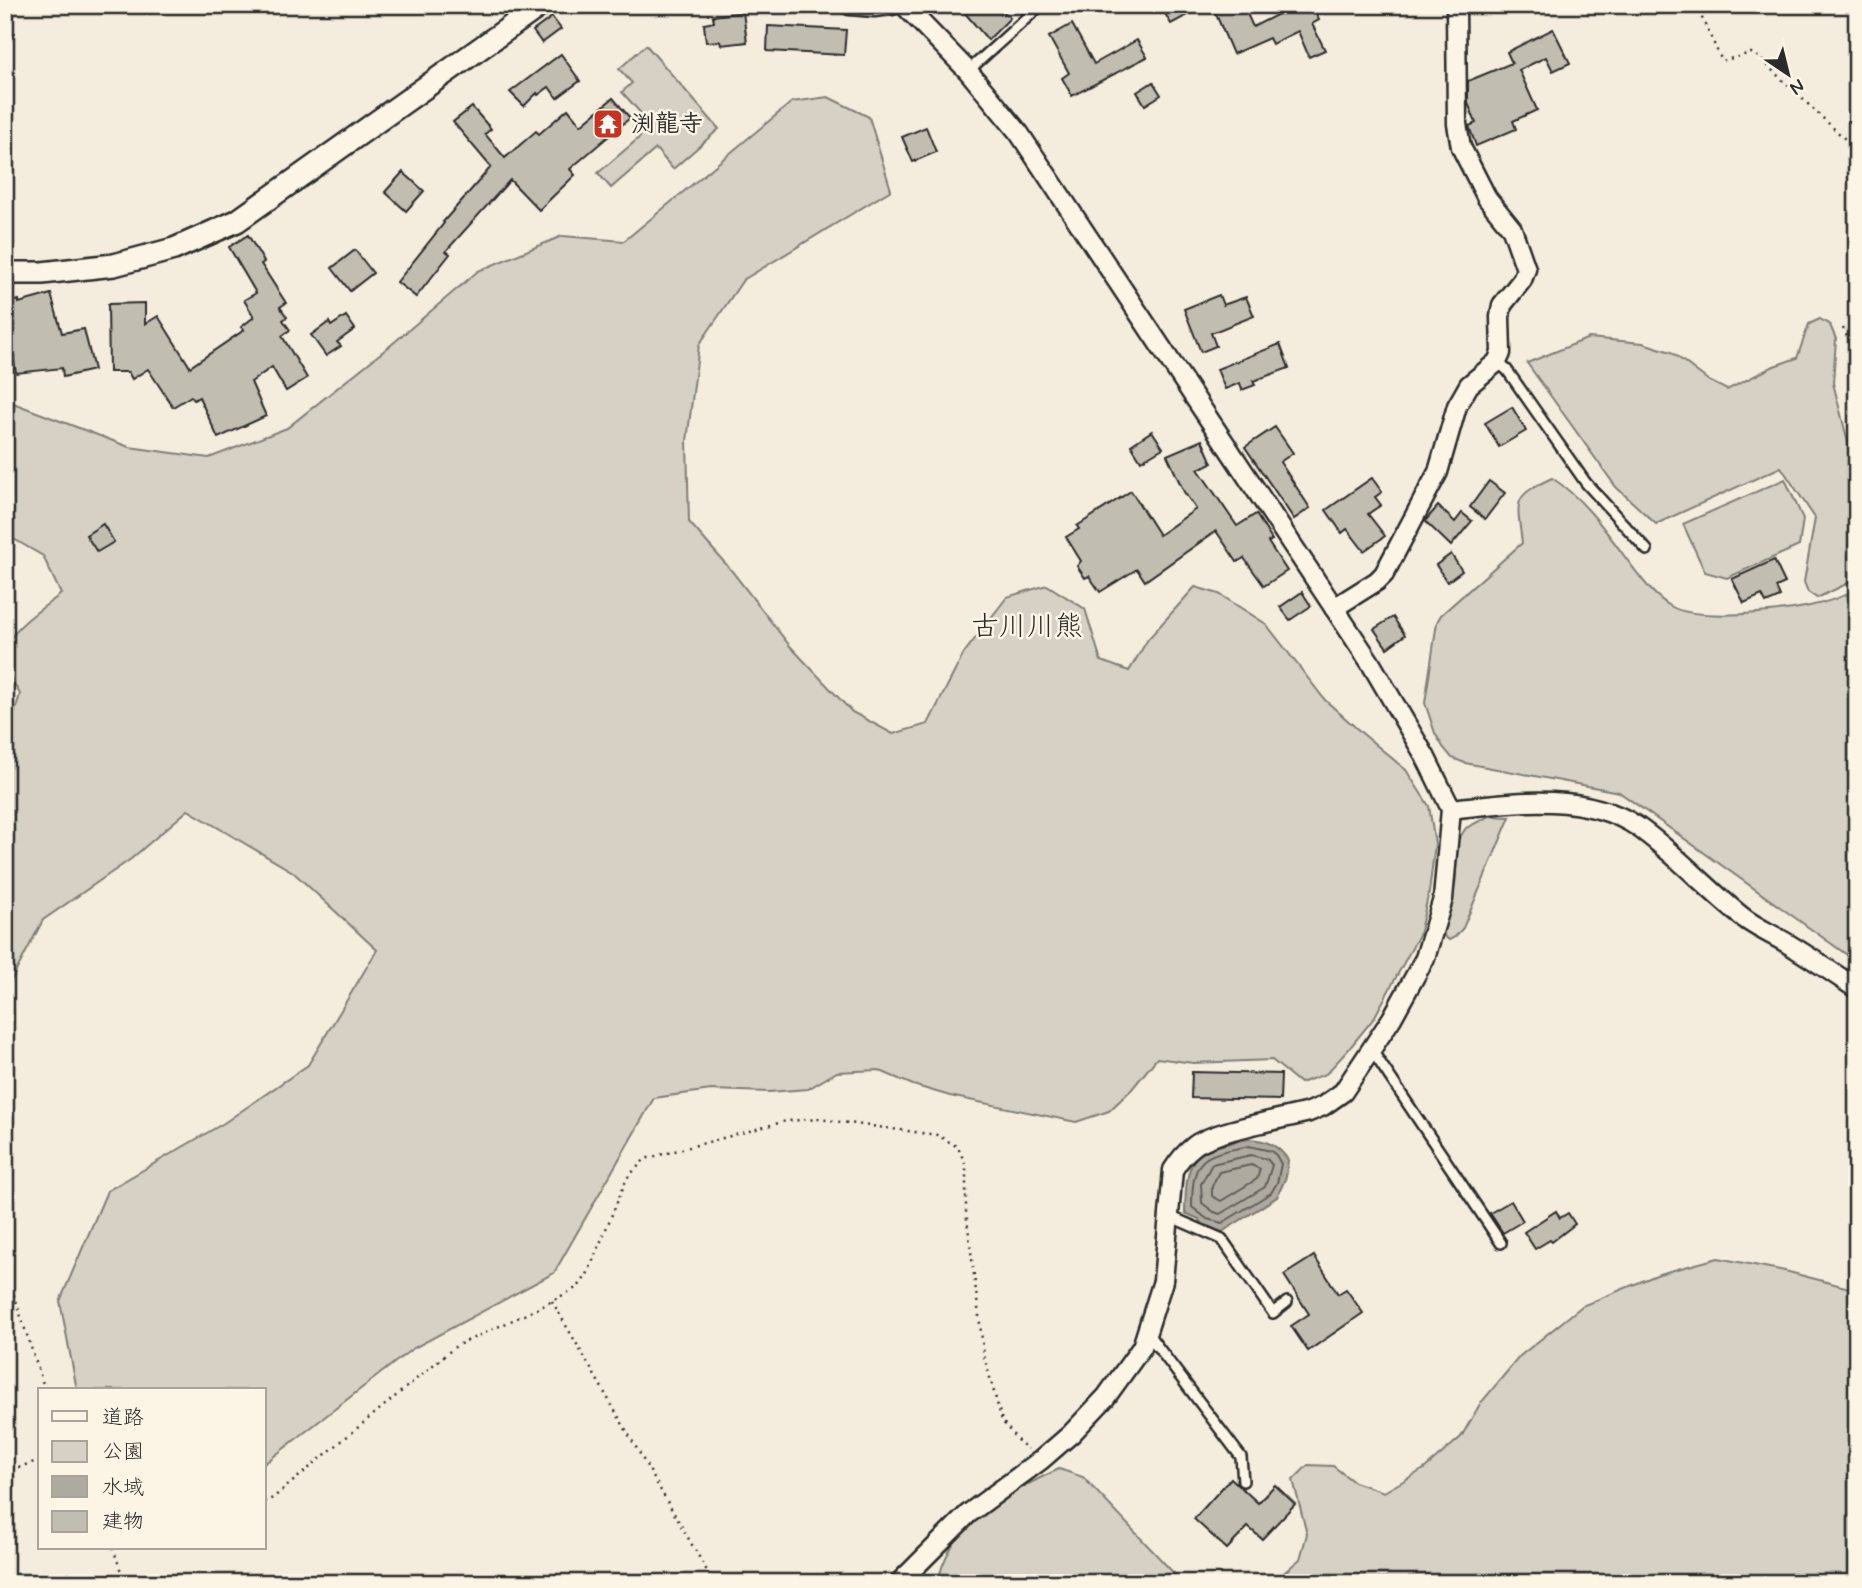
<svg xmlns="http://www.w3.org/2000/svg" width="1862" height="1588" viewBox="0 0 1862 1588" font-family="Mynerve,'Klee One',sans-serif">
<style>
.green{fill:#d6d1c4;stroke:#807e78;stroke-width:2}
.water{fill:#afaaa0;stroke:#7a7771;stroke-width:2}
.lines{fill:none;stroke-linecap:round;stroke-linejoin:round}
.shore{stroke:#605e5a;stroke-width:2}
.building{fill:#c2bdb1;stroke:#2b2b2b;stroke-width:2}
.service-casing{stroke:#2b2b2b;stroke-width:14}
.minor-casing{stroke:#2b2b2b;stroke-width:23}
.tertiary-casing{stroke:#2b2b2b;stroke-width:26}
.path{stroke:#2b2b2b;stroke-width:2.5;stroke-dasharray:2 5;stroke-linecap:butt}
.service{stroke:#fcf5e5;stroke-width:9}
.minor{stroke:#fcf5e5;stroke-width:18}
.tertiary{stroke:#fcf5e5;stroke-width:21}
.labels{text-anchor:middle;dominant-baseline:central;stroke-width:5;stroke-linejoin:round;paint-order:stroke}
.poi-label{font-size:24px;font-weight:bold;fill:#2b2b2b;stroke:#fcf5e5;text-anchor:start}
.quarter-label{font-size:28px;fill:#2b2b2b;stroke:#fcf5e5}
</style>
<rect width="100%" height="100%" fill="#f4edde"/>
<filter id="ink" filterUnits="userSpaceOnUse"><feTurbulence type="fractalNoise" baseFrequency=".0143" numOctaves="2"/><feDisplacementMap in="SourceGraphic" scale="14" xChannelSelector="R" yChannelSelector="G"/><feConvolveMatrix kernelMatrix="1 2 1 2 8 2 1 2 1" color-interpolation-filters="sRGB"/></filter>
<g filter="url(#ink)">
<!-- green -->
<g class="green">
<polygon points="646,45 719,129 673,169 656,149 611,188 598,173 640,137 633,128 645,118 622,92 632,83 619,69"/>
<path d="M828,97L869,117L891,190L743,280L699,345L687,441L689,522L731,570L790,646L852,712L893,734L928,724L964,653L1007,597L1047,585L1085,609L1101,661L1129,671L1148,639L1195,587L1219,594L1266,624L1325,700L1363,734L1406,770L1429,806L1435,844L1429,892L1419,935L1374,1018L1348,1050L1326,1074L1300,1083L1272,1060L1193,1063L1157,1058L1132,1089L1109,1111L1076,1122L950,1096L913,1085L878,1070L837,1072L808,1089L769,1092L711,1090L654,1098L554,1273L412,1349L264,1464V1390H77L60,1301L107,1191L224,1123L308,1065L377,950L293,872L188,810L131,859L43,920L5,992V746L20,694C15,685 7,674 5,664C0,632 40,611 61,594L43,556L5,534V400L129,447L209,458L287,428L391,345L478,271L562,236L624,241L792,102Z"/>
<polygon points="1820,319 1830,325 1836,339 1833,383 1850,450 1857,468 1857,579 1817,598 1808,592 1804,582 1815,518 1781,467 1656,524 1616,487 1527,363 1589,338 1643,343 1671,352 1709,381 1727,390 1774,366 1797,358 1809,324"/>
<path d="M1552,478C1583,498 1606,531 1628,561C1641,578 1653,596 1672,607C1690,617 1737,615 1758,613C1791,610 1827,606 1857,589V962L1619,792L1465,763L1452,758L1443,747L1435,733L1425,703L1437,622L1441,615L1522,543C1517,501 1511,497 1552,478Z"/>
<polygon points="1785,479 1803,519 1799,546 1727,578 1705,572 1683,524"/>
<polygon points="1489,816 1510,817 1463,928 1455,937 1449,940 1444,936 1443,930 1455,885 1458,840 1466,828"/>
<polygon points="1718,1258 1785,1271 1857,1290 1857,1583 1272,1583 1300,1559 1307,1534 1293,1480 1308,1465 1333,1466 1354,1482 1384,1492 1424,1469 1461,1437 1480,1404 1520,1356 1582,1306 1659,1274"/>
<path d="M1059,1469L1083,1477L1183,1583H938C948,1523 1009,1492 1059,1469Z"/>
</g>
<!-- water -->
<path class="water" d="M1249,1139C1267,1140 1279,1146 1288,1160L1286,1177L1277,1197L1222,1232L1201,1224L1199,1219L1185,1213C1186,1153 1193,1150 1249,1139Z"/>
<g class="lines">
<!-- shore -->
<g class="shore">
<path d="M1249,1146L1271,1151L1276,1155L1281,1164L1277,1183L1271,1193L1222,1223L1207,1219L1192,1207C1192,1155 1204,1155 1249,1146Z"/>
<polygon points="1251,1155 1267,1159 1272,1165 1265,1187 1220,1214 1214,1212 1202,1203 1201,1184 1212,1164"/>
<polygon points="1251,1165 1260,1169 1257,1179 1221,1201 1212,1196 1212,1186 1219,1172"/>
</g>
</g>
<!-- building -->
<g class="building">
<polygon points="958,5 997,5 1010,18 988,40"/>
<polygon points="1160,5 1206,5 1171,24"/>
<polygon points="1212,5 1243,5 1253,27 1296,5 1312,5 1319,20 1312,24 1325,50 1309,57 1298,31 1272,44 1269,38 1233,54"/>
<polygon points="743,12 747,42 721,45 720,41 706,42 704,24 714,22 713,16"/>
<polygon points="552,17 561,29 542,43 533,31"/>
<polygon points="1072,24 1094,64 1137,40 1147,57 1072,96 1062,78 1069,73 1049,37"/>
<polygon points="768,26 846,30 844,55 767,51"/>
<polygon points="1553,29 1570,63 1553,71 1546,57 1519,70 1537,110 1513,121 1516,129 1476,146 1469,126 1476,123 1468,103 1468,81 1512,63 1507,52"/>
<polygon points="561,54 580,81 557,98 549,87 538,95 537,93 524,106 510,92"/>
<polygon points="1153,82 1161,95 1145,105 1137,92"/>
<polygon points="613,98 630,118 570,169 575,175 539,210 510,180 446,251 450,254 416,297 397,282 444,223 443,222 491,167 453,122 472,107 491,129 485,134 505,158 536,131 539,134 568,109 581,125"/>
<polygon points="926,127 936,152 913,162 902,137"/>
<polygon points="403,172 424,191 406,211 385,192"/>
<polygon points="248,235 264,262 261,264 286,303 280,307 287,317 283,320 290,330 282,336 307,378 286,391 272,367 251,382 266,416 218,438 199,397 194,400 191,396 173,407 148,369 132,379 128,372 109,372 108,304 145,303 145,324 158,316 190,367 244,330 241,327 254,317 244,300 256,293 229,247"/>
<polygon points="355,250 373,273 350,291 332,268"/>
<polygon points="51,294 62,333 84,329 94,370 63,377 62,368 16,373 13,355 5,357 5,303 19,300 19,303"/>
<polygon points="1219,295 1223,305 1246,297 1254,316 1211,333 1216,346 1201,352 1184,309"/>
<polygon points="346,316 355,329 337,342 341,346 326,356 311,335 329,322 331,326"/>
<polygon points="1280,344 1289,368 1253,381 1255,385 1242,390 1240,383 1225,389 1217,369"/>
<polygon points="1512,407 1526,431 1499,447 1485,423"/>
<polygon points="1275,427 1293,453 1280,462 1310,508 1294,519 1245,447"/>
<polygon points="1152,431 1163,448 1141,461 1131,445"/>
<polygon points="1202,440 1212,463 1198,469 1237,526 1256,514 1272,540 1268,542 1287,571 1264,586 1244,558 1237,562 1216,531 1145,581 1137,569 1100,592 1089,576 1085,578 1077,566 1081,561 1066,537 1079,529 1077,526 1131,491 1159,535 1196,509 1184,492 1167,455"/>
<polygon points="1372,478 1382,492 1375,497 1381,505 1368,514 1385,536 1364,551 1347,529 1342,533 1326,510"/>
<polygon points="1489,481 1505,493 1485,519 1470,507"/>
<polygon points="1438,506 1455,522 1462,513 1472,521 1451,546 1425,521"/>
<polygon points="103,524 114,542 97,552 86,535"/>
<polygon points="1451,554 1462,571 1447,582 1436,565"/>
<polygon points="1774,560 1785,583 1776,587 1780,597 1766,603 1762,595 1744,603 1732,579"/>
<polygon points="1302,592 1311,606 1290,620 1280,607"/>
<polygon points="1393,617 1405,635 1387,648 1374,629"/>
<polygon points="1192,1072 1281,1074 1280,1100 1191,1098"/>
<polygon points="1511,1201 1523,1221 1503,1233 1490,1213"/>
<polygon points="1556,1211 1560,1218 1568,1213 1575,1224 1552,1242 1550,1240 1535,1249 1524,1232"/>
<polygon points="1314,1256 1338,1294 1346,1289 1363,1313 1308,1351 1291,1326 1309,1314 1284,1275"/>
<polygon points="1231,1478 1258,1503 1275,1485 1295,1504 1262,1539 1248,1527 1227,1549 1194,1519"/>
</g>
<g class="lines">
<!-- service casing -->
<g class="service-casing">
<g id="service">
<polyline points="968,71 1041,5"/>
<polyline points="1497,362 1507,370 1586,483 1647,550"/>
<polyline points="1371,1049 1501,1243"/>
<polyline points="1169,1216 1222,1239 1273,1313 1287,1302"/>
<polyline points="1148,1334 1241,1457 1243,1481"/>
</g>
</g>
<!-- minor casing -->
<g class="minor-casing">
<g id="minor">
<polyline points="850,5 874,7 892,5"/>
<polyline points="1334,608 1377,581 1384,574 1438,472 1457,406 1469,385 1497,362 1501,353 1500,317 1502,305 1522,280 1526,269 1512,229 1487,198 1461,147 1457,124 1456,5"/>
<path d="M1451,809C1511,802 1585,791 1638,827C1675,853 1705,887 1740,915C1754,927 1774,935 1790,945C1813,959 1835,974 1857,989"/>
<path d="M899,1583L968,1514L1041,1460L1071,1434L1106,1397L1142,1347L1163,1281L1173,1170C1179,1160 1185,1153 1194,1146C1213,1131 1282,1119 1309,1112L1323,1106L1343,1092L1392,1018L1425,958L1443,899L1451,809L1425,756L1370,662L1019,133L968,71L904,5"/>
</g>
</g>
<!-- tertiary casing -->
<g class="tertiary-casing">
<polyline id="tertiary" points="5,273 42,273 114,265 174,249 237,221 541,5"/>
</g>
<!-- path -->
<g class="path">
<polyline points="1696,5 1722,61 1751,53 1756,55 1846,140 1857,135"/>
<polyline points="1843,328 1857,359"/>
<polyline points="5,1268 45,1390"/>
<polyline points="552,1301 714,1583"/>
<polyline points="5,1472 40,1460"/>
<polyline points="264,1502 273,1498 456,1346 537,1309 578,1287 587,1275 627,1178 645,1159 786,1121 819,1119 937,1135 958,1147 966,1166 966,1211 984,1356 1002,1421 1018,1441 1028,1449"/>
<polyline points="113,1548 125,1583"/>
</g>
<!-- service -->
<use href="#service" class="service"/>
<!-- minor -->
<use href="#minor" class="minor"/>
<!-- tertiary -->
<use href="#tertiary" class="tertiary"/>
</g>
</g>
<!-- icons -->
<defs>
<g id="temple-square" transform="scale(1.575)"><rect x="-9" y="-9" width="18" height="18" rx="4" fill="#c8321e" stroke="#fcf5e5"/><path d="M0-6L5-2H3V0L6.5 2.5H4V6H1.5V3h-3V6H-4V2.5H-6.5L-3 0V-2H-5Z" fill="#fff"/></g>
</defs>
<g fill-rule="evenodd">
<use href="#temple-square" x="608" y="124"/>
</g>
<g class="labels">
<!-- poi labels -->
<g class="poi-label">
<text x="631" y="124">渕龍寺</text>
</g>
<!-- quarter labels -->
<g class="quarter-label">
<text x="1027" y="627">古川川熊</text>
</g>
</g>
<!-- margin -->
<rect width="1862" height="1588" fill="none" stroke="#fcf5e5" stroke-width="28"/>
<rect x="14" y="14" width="1834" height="1560" fill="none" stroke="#2b2b2b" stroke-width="2.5" filter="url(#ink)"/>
<!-- legend -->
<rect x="38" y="1388" width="228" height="161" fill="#fcf5e5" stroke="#a8a49b" stroke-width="2"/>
<rect x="52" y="1411" width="35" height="10" fill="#fcf5e5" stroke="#a8a49b" stroke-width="2"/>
<text x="102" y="1424" font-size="21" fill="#2b2b2b">道路</text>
<rect x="52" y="1441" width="35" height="21" fill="#d6d1c4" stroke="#a8a49b" stroke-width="2"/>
<text x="102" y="1458" font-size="21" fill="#2b2b2b">公園</text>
<rect x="52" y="1476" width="35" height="21" fill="#afaaa0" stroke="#a8a49b" stroke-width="2"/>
<text x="102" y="1494" font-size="21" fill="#2b2b2b">水域</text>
<rect x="52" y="1511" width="35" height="21" fill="#c2bdb1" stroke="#a8a49b" stroke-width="2"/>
<text x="102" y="1528" font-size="21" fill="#2b2b2b">建物</text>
<!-- north arrow -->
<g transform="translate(1788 74) rotate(145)" stroke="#fcf5e5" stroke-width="5" paint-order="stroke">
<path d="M0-5L12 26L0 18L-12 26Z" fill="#2b2b2b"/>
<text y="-10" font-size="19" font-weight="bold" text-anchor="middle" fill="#2b2b2b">N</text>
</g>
</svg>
